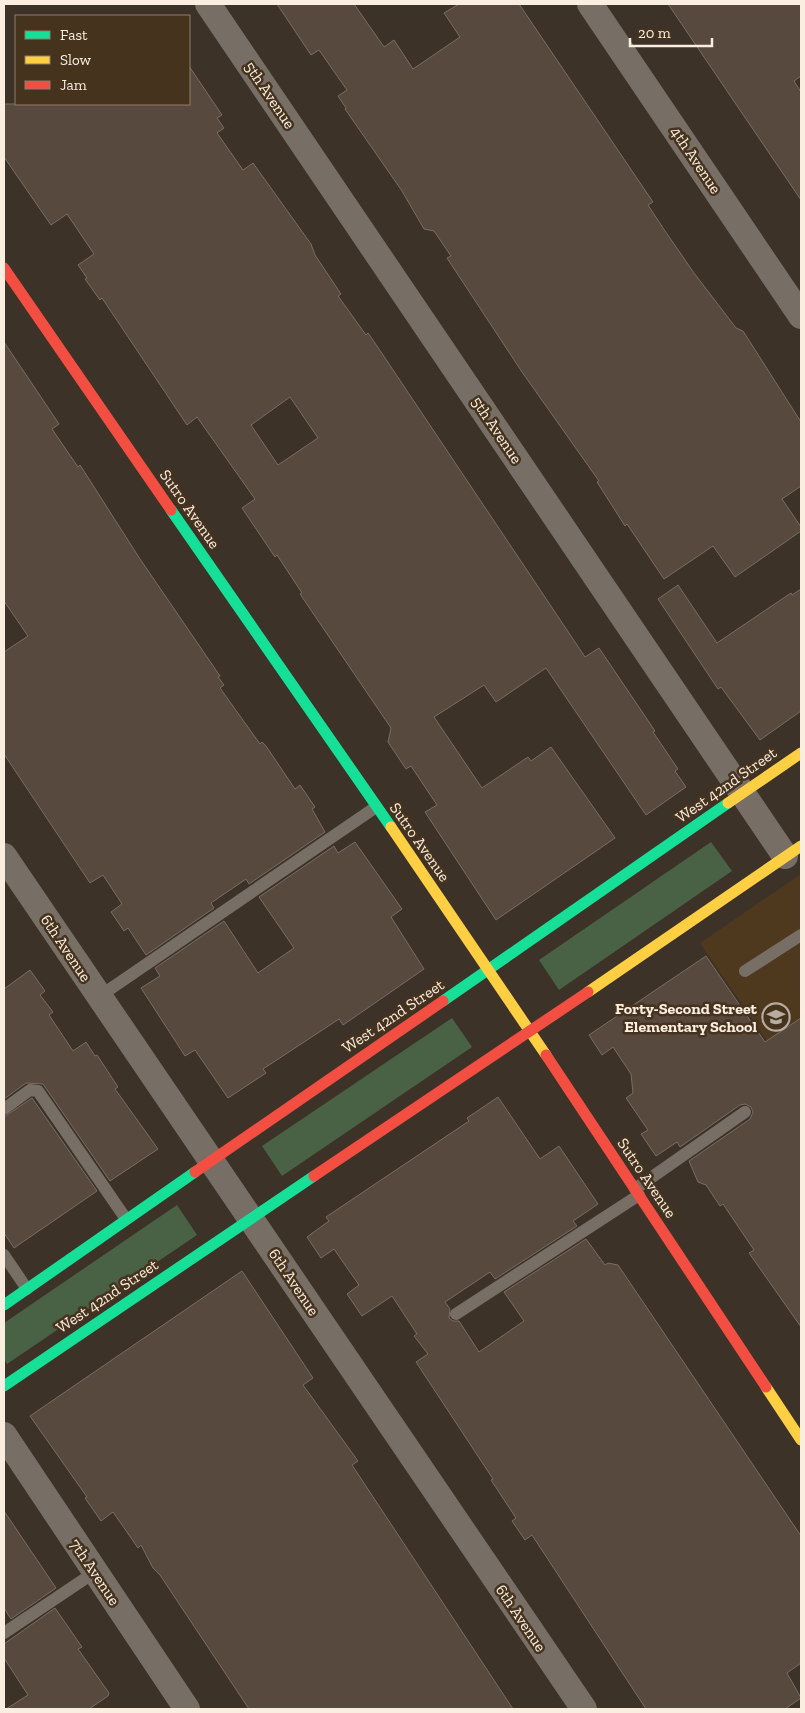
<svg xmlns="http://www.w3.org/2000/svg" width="805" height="1713" viewBox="0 0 805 1713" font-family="'Zilla Slab',serif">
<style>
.built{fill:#4e391f}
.green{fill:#496144}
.building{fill:#58493e;stroke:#786d65;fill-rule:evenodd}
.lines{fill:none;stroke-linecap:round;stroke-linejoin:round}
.lane{stroke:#776e66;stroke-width:12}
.street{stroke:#776e66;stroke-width:26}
.fast{stroke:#16e098;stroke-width:11}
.slow{stroke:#ffcf43;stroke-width:11}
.jam{stroke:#f24e42;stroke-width:11}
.labels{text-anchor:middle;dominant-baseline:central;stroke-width:5;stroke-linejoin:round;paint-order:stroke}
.street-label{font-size:16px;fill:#faeee1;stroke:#46331e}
.poi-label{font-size:16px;font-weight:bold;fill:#faeee1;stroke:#46331e;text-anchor:end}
</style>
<rect width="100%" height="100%" fill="#3d3227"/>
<!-- built -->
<polygon class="built" points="801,874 801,1091 700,943"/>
<!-- green -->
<g class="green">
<polygon points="711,842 732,871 559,990 539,960"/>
<polygon points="452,1018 472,1047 282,1176 262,1146"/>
<polygon points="177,1205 197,1235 7,1364 4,1359 4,1323"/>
</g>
<!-- building -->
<g class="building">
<polygon points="277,4 354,4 384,47 394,40 413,69 460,37 444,13 459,4 519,4 653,202 648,205 663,228 694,273 736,328 743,331 801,422 801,486 782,499 801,527 801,531 735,577 713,546 664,579 627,524 625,526 597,482 599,481 522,372 447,258 451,256 434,231 424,229 402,191 345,109 346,108 338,96 347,90 319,50 311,55"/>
<polygon points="668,4 801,4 801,76 794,81 801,92 801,200"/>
<path d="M189,66L222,115L217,118L224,128L217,133L243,170L253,163L311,244L315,255L341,294L338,296L366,335L368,333L379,349L585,657L599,648L655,731L653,732L678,769L675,771L686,787L646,815L546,668L496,702L484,685L434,717L482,788L528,757L531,761L551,747L615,838L496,920L425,812L437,805L411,766L406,769L388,742L391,728L300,594L302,593L277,555L275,557L242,508L255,499L197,417L187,425L102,298L100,300L85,279L87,278L78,265L94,254L67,214L51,225L4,157V104H189ZM290,397L318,438L278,465L251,425Z"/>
<polygon points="4,342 59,424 52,429 78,467 80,465 140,559 220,676 218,677 224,685 220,688 260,744 262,742 266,746 295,789 300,785 315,807 312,809 325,832 249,884 246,879 211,903 214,908 146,955 128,928 124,931 111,912 122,904 103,875 90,883 4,754 4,652 28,636 4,601"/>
<polygon points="678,585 717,643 791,593 792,595 801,589 801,711 760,740 721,687 718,689 658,599"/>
<polygon points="355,842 402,909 391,917 424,969 343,1025 339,1019 263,1069 266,1073 228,1098 195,1050 185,1056 141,988 160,976 155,968 224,921 258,973 294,948 259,897 334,846 338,853"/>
<polygon points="706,956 765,1042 801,1018 801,1327 749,1253 754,1250 723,1204 720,1206 706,1185 698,1182 689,1161 750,1119 753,1112 751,1107 745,1104 740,1105 680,1147 677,1142 656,1156 641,1134 648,1130 626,1098 633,1093 631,1074 613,1047 602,1055 589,1035"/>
<polygon points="30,970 45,991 40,995 53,1012 49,1015 73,1051 86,1042 95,1056 97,1055 118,1087 115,1089 158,1149 110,1181 43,1084 26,1083 4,1099 4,989"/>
<polygon points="498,1097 540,1159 559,1146 598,1204 573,1221 577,1226 495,1279 490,1272 445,1302 450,1309 449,1318 453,1321 459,1321 479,1352 524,1321 504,1292 586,1239 605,1265 608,1263 618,1265 801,1536 801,1663 787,1673 801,1698 785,1709 646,1709 532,1535 525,1540 512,1521 516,1518 491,1480 493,1479 416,1362 428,1354 414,1336 417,1334 392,1296 362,1316 347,1294 359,1285 334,1249 321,1258 307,1237 329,1221 326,1217 469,1121 467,1118"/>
<polygon points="32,1098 97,1191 14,1248 4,1233 4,1117"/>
<polygon points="242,1271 313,1378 303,1385 358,1461 352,1465 513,1709 249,1709 160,1575 153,1568 141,1545 138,1548 113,1512 101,1521 85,1498 87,1497 30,1416"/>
<polygon points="4,1511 56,1588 11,1619 4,1608"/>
<polygon points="55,1608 82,1647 78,1649 109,1693 108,1696 89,1709 6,1709 28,1695 4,1658 4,1644"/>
</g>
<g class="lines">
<!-- lane -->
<g class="lane">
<polyline points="745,971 801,935"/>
<polyline points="100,996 376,807"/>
<polyline points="4,1109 30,1090 38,1091 126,1219"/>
<polyline points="635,1189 745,1112"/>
<polyline points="4,1255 27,1289"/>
<polyline points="456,1314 639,1195"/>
<polyline points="4,1633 95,1572"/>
</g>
<!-- street -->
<g class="street">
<polyline points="208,4 785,856"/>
<polyline points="590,4 801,316"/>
<polyline points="4,856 584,1709"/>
<polyline points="4,1435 187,1709"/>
</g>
<!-- fast -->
<g class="fast">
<polyline points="171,510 391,827"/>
<polyline points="443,1001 728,803"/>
<polyline points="4,1305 195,1172"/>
<polyline points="4,1386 314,1176"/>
</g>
<!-- slow -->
<g class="slow">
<polyline points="728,803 801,753"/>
<polyline points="391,827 546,1055"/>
<polyline points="588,992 801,846"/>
<polyline points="766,1387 801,1440"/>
</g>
<!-- jam -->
<g class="jam">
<polyline points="4,268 171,510"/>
<polyline points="546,1055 766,1387"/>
<polyline points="195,1172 443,1001"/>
<polyline points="314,1176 588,992"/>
</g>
</g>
<!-- icons -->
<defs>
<g id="school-ring" transform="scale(1.4375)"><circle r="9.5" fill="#46331e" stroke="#b8aca0" stroke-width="1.5"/><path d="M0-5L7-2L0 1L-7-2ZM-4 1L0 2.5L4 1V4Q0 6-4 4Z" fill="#b8aca0"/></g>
</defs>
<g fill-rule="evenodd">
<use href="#school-ring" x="776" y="1017"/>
</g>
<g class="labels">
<!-- street labels -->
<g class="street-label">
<text transform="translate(270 95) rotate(56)">5th Avenue</text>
<text transform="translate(696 160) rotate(56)">4th Avenue</text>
<text transform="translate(497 430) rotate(56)">5th Avenue</text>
<text transform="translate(190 509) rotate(55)">Sutro Avenue</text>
<text transform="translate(726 785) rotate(-35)">West 42nd Street</text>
<text transform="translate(420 842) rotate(55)">Sutro Avenue</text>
<text transform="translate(66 948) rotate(56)">6th Avenue</text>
<text transform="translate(393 1016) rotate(-34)">West 42nd Street</text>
<text transform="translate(647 1178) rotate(56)">Sutro Avenue</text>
<text transform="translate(294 1282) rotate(56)">6th Avenue</text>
<text transform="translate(107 1296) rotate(-34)">West 42nd Street</text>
<text transform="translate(95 1572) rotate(56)">7th Avenue</text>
<text transform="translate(521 1618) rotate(56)">6th Avenue</text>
</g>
<!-- poi labels -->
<g class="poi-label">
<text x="757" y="1008">Forty-Second Street<tspan x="757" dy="18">Elementary School</tspan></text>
</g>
</g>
<!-- border -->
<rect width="805" height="1713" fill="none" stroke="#faeee1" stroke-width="10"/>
<!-- legend -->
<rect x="15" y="15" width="175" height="90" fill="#46331e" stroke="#8e7e6c"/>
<rect x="25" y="31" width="25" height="8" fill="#16e098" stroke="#8e7e6c"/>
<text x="60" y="40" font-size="15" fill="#faeee1">Fast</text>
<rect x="25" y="56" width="25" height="8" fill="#ffcf43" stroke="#8e7e6c"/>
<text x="60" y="65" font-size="15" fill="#faeee1">Slow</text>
<rect x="25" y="81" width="25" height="8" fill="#f24e42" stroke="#8e7e6c"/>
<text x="60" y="90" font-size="15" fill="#faeee1">Jam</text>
<!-- scale -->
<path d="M630 38v8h82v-8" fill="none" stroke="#faeee1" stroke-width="2.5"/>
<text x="638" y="38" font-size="15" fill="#faeee1" stroke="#46331e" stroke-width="4" paint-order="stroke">20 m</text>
</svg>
